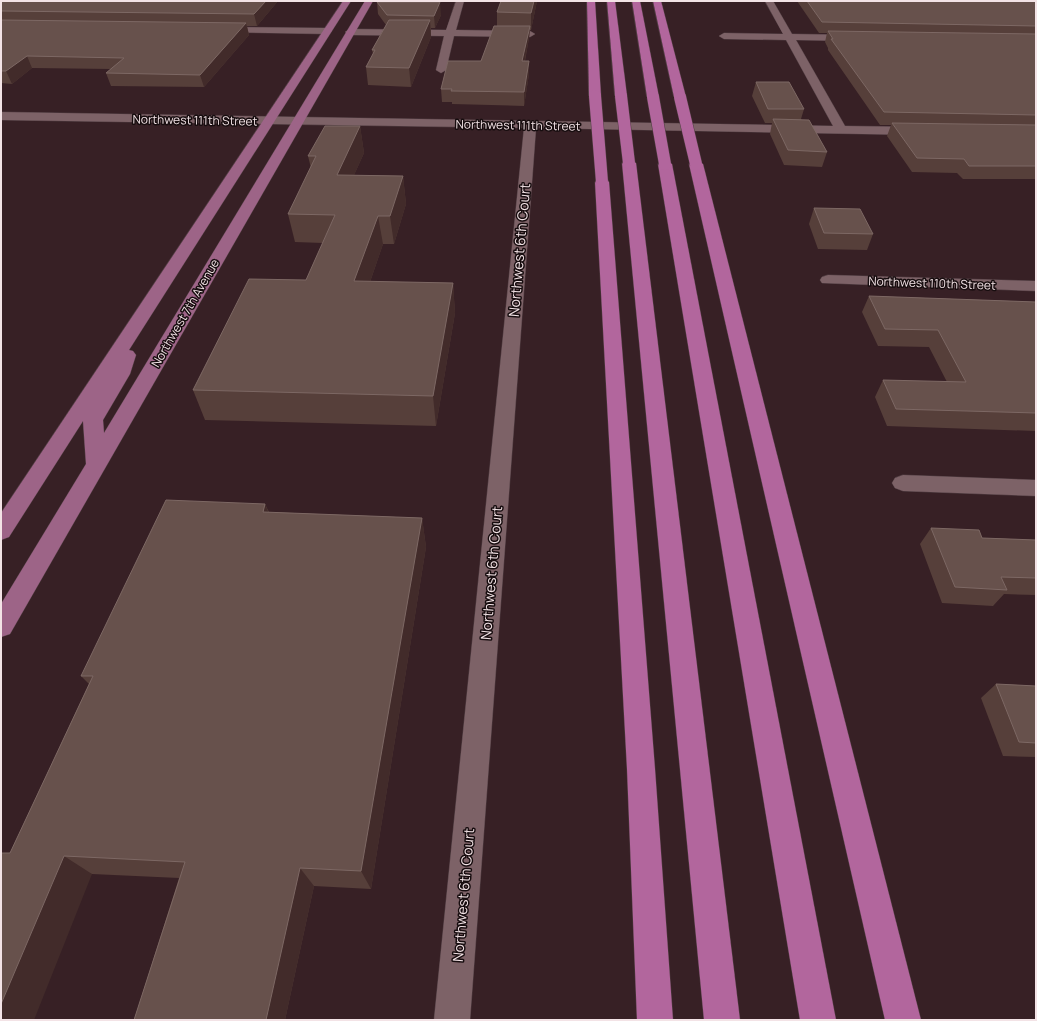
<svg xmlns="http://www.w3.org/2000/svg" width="1037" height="1021" viewBox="0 0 1037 1021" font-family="Manrope,sans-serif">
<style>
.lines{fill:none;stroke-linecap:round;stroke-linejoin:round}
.minor-casing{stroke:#503d42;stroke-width:1}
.major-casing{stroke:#503d42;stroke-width:1}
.highway-casing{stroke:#503d42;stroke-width:1}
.minor{fill:#7d6267;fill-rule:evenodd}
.major{fill:#9d6487;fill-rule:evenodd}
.highway{fill:#b2669d;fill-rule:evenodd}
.highway-bridge-casing{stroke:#503d42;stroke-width:13;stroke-linecap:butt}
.highway-bridge{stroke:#b2669d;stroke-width:12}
.wall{fill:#563f3a}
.shaded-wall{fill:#422b2a}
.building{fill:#67514c;stroke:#7d6864}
.labels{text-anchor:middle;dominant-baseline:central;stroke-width:3;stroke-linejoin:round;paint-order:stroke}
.far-street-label{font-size:12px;fill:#f3e3e6;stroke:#170d0f}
.street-label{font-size:14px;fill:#f3e3e6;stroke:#170d0f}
</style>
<rect width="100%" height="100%" fill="#372025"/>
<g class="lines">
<!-- minor casing -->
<g class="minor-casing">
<g id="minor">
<polygon points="456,1 464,1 456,30 530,31 535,34 530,37 454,36 446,70 441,73 436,70 444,36 350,35 345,32 350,29 446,30"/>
<polygon points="765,1 773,1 792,34 855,35 860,38 855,41 796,40 845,126 919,127 925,131 919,135 536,128 470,1020 434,1020 524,128 1,120 1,112 833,126 786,40 724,39 719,36 724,33 783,34"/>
<polygon points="219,27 327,28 332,31 327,34 216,32 214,30"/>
<polygon points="828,275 1036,281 1036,291 822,283 820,280 822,277"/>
<polygon points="903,475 1036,480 1036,496 903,491 895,488 892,483 895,478"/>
</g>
</g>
<!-- major casing -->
<g class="major-casing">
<polygon id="major" points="343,1 351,1 129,350 133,351 136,355 130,374 103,420 104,433 365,1 373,1 10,634 1,637 1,604 86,464 83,421 9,537 1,540 1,513"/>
</g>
<!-- highway casing -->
<g class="highway-casing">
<g id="highway">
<polygon points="587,1 595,1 601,96 595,99 589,96"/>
<polygon points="607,1 615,1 627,96 621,99 615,96"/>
<polygon points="632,1 640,1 659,97 653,100 647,97"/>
<polygon points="653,1 661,1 686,97 684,99 676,99 674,97"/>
<polygon points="629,159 636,163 740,1020 704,1020 622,163"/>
<polygon points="665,160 672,164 836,1020 800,1020 658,164"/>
<polygon points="696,160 703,164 921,1020 885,1020 689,164"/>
<polygon points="602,178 607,179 609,182 655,769 673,1020 637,1020 627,769 595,182 597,179"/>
</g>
</g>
<!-- minor -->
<use href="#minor" class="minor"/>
<!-- major -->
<use href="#major" class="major"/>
<!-- highway -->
<use href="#highway" class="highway"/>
<!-- highway-bridge casing -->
<g class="highway-bridge-casing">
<g id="highway-bridge">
<polyline points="595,96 602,182"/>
<polyline points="621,96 629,163"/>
<polyline points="653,97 665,164"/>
<polyline points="680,97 696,164"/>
</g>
</g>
<!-- highway-bridge -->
<use href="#highway-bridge" class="highway-bridge"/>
</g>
<!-- wall -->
<g class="wall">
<polygon points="1,1 278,1 257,26 247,26 249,35 204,87 111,86 106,73 111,69 32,68 12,84 1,83"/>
<polygon points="537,1 531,30 530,30 529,38 525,61 529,74 524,106 452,104 452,102 442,102 441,89 481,61 497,26 497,12"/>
<polygon points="797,1 1036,1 1036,179 963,179 957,173 912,172 887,136 891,125 880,125 828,50 828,48 825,42 827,33 819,33"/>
<polygon points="377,2 441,15 435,28 431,28 431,37 411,87 368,85 366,67 373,54 372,50 386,25 378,14"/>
<polygon points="756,82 804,109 801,119 827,152 822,167 784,165 770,134 772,123 765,123 752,96"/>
<polygon points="360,126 364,153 354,175 403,176 406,204 394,244 383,244 370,282 453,283 455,313 436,426 205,420 193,390 306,280 323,243 295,242 288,214 311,168 308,156"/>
<polygon points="814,208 873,234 867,250 818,249 809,224"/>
<polygon points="869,296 1036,302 1036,431 887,426 875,397 883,380 947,382 929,347 878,346 862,312"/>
<polygon points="265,504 269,512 422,518 426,547 371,889 314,886 285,1020 134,1020 179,878 92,874 10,853 89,684 81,676"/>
<polygon points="931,528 982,538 1036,540 1036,595 1004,594 993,606 942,603 920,544"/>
<polygon points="996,684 1036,686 1036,757 1003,756 981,698"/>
</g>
<!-- shaded-wall -->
<g class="shaded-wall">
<polygon points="266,1 278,1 257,26 254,14"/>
<polygon points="534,1 537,1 531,30 531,13"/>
<polygon points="440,2 441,15 435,28 434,16"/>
<polygon points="430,20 431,37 411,87 409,68"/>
<polygon points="246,23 249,35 204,87 200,75"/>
<polygon points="530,26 529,38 522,74 522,61"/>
<polygon points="27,56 32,68 12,84 6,71"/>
<polygon points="529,61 529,74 524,106 524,92"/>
<polygon points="360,126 364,153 342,202 337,175"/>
<polygon points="403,176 406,204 394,244 390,216"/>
<polygon points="378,216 383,244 360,311 354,281"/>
<polygon points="453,283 455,313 436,426 433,396"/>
<polygon points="265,504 277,533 263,512"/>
<polygon points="422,518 426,547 371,889 361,871"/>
<polygon points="64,856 92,874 34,1020 1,1020 1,1004"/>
<polygon points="300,868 314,886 285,1020 266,1020"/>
</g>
<!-- building -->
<g class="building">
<polygon points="1,1 266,1 254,14 1,11"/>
<polygon points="501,1 534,1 531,13 497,12"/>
<polygon points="807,1 1036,1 1036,26 822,22"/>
<polygon points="377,2 440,2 434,16 387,15"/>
<polygon points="1,20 246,23 200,75 106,73 124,58 27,56 6,71 1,71"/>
<polygon points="389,20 430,20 409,68 366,67 375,50 372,50"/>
<polygon points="494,26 530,26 522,61 529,61 524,92 451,91 452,89 441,89 448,61 481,61"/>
<polygon points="828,31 1036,34 1036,115 884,112 831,39 833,39"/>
<polygon points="756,82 789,82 804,109 768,109"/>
<polygon points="773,119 809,120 827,152 788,150"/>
<polygon points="892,123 1036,125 1036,166 969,166 964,159 917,158"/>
<polygon points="325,126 360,126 337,175 403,176 390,216 378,216 354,281 453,283 433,396 193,390 249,279 306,280 335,215 288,214 316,156 308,156"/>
<polygon points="814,208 860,209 873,234 824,233"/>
<polygon points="869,296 1036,302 1036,413 896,409 883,380 966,382 938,330 885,329"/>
<polygon points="166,500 265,504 263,512 422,518 361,871 300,868 266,1020 134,1020 185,862 64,856 1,1004 1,853 10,853 93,676 81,676"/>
<polygon points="931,528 979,530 982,538 1036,540 1036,578 1001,577 1007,590 955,587"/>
<polygon points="996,684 1036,686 1036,743 1019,742"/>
</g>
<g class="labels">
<!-- far-street labels -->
<g class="far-street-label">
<text transform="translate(195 120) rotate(1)">Northwest 111th Street</text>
<text transform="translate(518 125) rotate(1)">Northwest 111th Street</text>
<text transform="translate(932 283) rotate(2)">Northwest 110th Street</text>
<text transform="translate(185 313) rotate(-60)">Northwest 7th Avenue</text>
</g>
<!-- street labels -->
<g class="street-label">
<text transform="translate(519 250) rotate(-85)">Northwest 6th Court</text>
<text transform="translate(491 573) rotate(-85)">Northwest 6th Court</text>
<text transform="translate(463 895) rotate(-85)">Northwest 6th Court</text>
</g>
</g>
<!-- border -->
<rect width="1037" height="1021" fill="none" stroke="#f3e3e6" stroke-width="4"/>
</svg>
